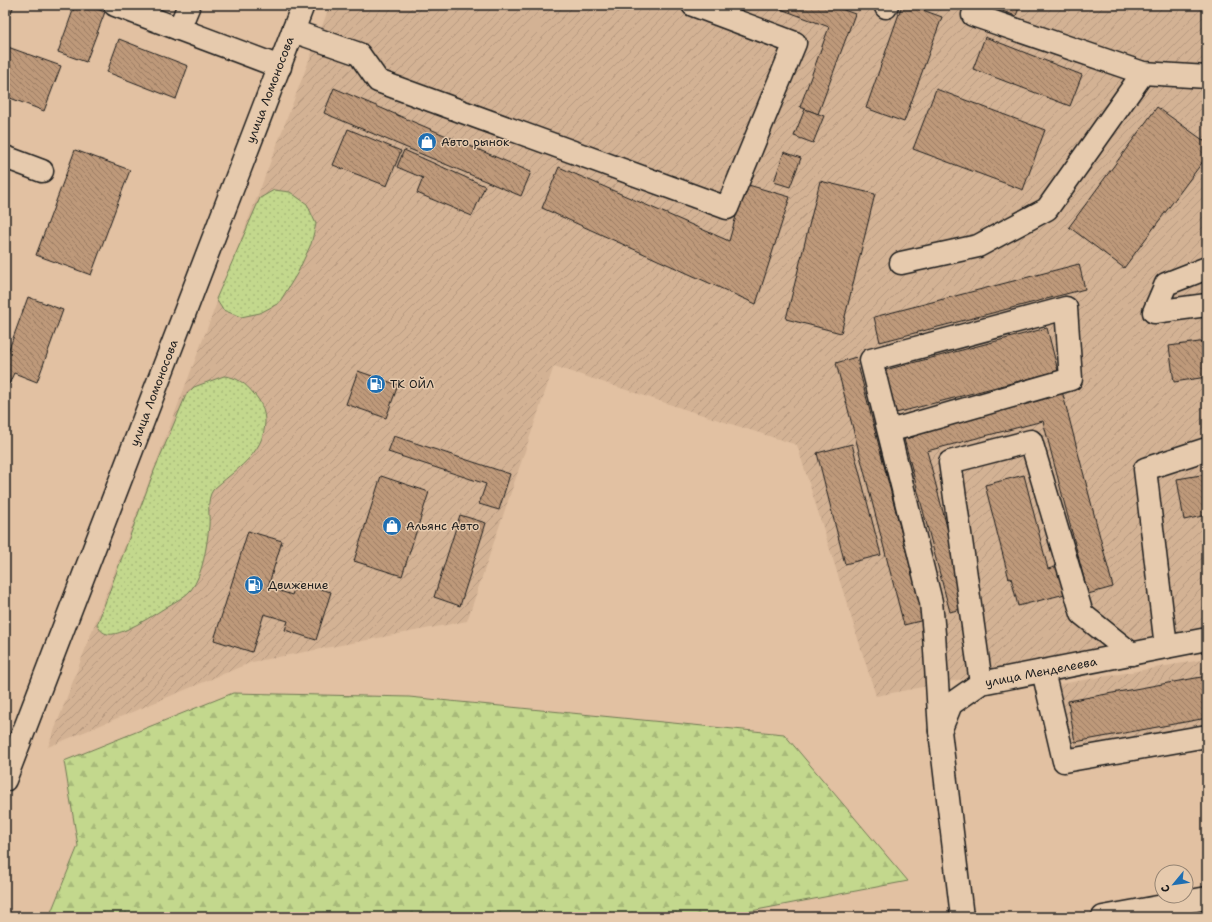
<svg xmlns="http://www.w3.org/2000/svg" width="1212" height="922" viewBox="0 0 1212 922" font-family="'Shantell Sans',sans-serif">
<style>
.industrial{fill:url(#industrial-furrows)}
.grass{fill:url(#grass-dots);stroke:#707a54}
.forest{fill:url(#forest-firs);stroke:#707a54}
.building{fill:url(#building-back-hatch);stroke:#1c1c1c}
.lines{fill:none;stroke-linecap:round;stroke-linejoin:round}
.minor-casing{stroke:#1c1c1c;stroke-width:25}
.highway-casing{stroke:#1c1c1c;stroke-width:25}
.minor{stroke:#e6caad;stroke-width:22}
.highway{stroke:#e6caad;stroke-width:22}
.labels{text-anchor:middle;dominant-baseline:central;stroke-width:3;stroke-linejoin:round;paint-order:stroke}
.street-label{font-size:12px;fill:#1c1c1c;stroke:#e6caad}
.poi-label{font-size:12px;fill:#1c1c1c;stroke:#e6caad;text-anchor:start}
</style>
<defs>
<pattern id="industrial-furrows" width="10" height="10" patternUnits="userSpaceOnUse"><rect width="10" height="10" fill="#d3b294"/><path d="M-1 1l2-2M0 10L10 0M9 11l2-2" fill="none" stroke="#b5987f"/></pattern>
<pattern id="grass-dots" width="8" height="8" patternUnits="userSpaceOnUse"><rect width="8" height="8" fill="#c3d88d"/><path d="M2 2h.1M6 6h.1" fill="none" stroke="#a7b979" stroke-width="1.8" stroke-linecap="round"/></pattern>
<pattern id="forest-firs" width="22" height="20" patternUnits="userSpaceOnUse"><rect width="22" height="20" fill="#c3d88d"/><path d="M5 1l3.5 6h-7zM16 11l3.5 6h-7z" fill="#a7b979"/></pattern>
<pattern id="building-back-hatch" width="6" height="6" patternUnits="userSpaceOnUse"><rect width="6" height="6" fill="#be997a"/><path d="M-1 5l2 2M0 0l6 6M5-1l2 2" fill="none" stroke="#9a7c63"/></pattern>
</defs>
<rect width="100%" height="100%" fill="#e2c1a2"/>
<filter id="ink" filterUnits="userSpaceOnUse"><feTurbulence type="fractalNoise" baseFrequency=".025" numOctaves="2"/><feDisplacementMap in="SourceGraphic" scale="8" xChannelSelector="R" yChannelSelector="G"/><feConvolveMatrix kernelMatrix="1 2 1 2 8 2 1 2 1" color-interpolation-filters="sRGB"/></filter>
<g filter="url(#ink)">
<!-- industrial -->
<g class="industrial">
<polygon points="330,5 1207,5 1207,632 876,696 797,445 687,410 554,366 467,621 252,662 48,747"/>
<polygon points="1207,659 1207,739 1070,764 1049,686"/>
</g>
<!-- grass -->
<g class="grass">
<polygon points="274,190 290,192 307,204 316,224 311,244 298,272 279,303 260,313 241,317 223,310 216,299 260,198"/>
<path d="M224,376C237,377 246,384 254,394C261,401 265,412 265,422C264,455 234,470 213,490C206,500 210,514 209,526C207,544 203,575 191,590C185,597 176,601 168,606C154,615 141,623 126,630C114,635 104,638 97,625L154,471L186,395L194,387Z"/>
</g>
<!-- forest -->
<polygon class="forest" points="233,693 409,697 784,734 908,881 720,917 49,917 78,846 64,761"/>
<!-- building -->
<g class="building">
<polygon points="5,5 14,5 11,13 5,10"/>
<polygon points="75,5 86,5 105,12 86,62 58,52"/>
<polygon points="770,5 830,5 855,14 818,114 800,107 829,27"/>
<polygon points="902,5 909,5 942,17 904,122 866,108"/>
<polygon points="986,5 1020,5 1016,16"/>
<polygon points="985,37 1082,75 1070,106 973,69"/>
<polygon points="119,39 188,66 176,99 107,72"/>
<polygon points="5,46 61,66 44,111 5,96"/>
<polygon points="334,88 531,172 521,196 324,113"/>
<polygon points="936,89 1045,130 1023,190 913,149"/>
<polygon points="1157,107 1207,143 1207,156 1124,268 1069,227"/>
<polygon points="805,109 824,116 813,143 794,136"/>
<polygon points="348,129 401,151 387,186 333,165"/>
<polygon points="75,150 130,170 91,275 36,255"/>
<polygon points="404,150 485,186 472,216 417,193 423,178 397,167"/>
<polygon points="784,152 801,158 790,187 774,182"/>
<polygon points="559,167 729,241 745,184 790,197 756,304 542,208"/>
<polygon points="820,181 875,194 841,333 786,319"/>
<polygon points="1079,264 1085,289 880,342 874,317"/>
<polygon points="28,297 63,310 37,382 14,373 9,384 5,382 5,360"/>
<polygon points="1047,328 1058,371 896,413 885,370"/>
<polygon points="1207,341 1207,377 1174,382 1169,346"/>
<polygon points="856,357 924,620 904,625 836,363"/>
<polygon points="358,371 398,385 386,418 346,404"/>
<polygon points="1062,391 1113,587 1088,594 1043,421 927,451 968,607 950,612 904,439 914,437 913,430"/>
<polygon points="394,436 510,474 499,510 479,504 486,484 388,452"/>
<polygon points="852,444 881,555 845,564 817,453"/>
<polygon points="1207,474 1207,515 1184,520 1177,479"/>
<polygon points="1024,475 1048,569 1062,565 1069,593 1018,606 1011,578 1009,579 985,485"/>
<polygon points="381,476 429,492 402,576 354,561"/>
<polygon points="460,515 486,523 460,606 434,597"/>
<polygon points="248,531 282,541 268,587 292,595 296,582 331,592 316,640 285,630 288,621 264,614 252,652 214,640"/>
<polygon points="1207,676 1207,718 1075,742 1068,701"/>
</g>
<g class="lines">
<!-- minor casing -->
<g class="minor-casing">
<g id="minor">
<polyline points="115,5 280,67"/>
<polyline points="886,7 887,5"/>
<polyline points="973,15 1143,73 1207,77"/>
<polyline points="179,29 189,5"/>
<polyline points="293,31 359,54 378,81 727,208 795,43 693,5"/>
<polyline points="5,157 42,171"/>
<polyline points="901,263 978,246 1047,209 1143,73"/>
<polyline points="1207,268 1166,284 1154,312 1207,305"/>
<polyline points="889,431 1071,379 1066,308 871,360 931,602 934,634 940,731"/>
<polyline points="1166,647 1145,469 1207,449"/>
<polyline points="1043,671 1064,761 1207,736"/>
<polyline points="981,683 950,462 1031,441 1082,614 1132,654"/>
<polyline points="962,917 940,731 951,704 981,683 1207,639"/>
<polyline points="1103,917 1207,898"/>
</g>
</g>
<!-- highway casing -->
<g class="highway-casing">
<polyline id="highway" points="5,780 303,5"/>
</g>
<!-- minor -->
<use href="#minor" class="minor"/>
<!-- highway -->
<use href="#highway" class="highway"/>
</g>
</g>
<!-- icons -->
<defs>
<g id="shop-disc" transform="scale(1)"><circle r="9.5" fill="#1f6fb2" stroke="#e6caad"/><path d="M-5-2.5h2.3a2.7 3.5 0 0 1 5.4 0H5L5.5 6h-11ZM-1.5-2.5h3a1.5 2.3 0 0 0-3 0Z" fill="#fff"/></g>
<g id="fuel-disc" transform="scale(1)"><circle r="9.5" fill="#1f6fb2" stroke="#e6caad"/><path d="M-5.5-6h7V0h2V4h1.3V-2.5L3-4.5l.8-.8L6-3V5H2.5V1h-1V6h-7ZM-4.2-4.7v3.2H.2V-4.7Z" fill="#fff"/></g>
</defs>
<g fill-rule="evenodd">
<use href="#shop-disc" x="427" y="142"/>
<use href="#fuel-disc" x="376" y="384"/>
<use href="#shop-disc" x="392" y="526"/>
<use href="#fuel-disc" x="254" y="585"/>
</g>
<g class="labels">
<!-- street labels -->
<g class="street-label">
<text transform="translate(270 90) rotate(-69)">улица Ломоносова</text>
<text transform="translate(154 393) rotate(-69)">улица Ломоносова</text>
<text transform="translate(1041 672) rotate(-11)">улица Менделеева</text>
</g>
<!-- poi labels -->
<g class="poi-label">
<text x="441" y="142">Авто рынок</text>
<text x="390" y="384">ТК ОЙЛ</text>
<text x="406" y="526">Альянс Авто</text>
<text x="268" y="585">Движение</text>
</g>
</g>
<!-- margin -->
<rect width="1212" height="922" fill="none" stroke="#e6caad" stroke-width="20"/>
<rect x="10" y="10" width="1192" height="902" fill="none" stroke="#1c1c1c" stroke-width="1.5" filter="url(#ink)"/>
<!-- north arrow -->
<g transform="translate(1174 884) rotate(241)"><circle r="19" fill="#e6caad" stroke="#958473"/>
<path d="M0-3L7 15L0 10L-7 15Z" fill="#1f6fb2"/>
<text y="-6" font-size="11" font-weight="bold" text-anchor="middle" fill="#1c1c1c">С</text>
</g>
</svg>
